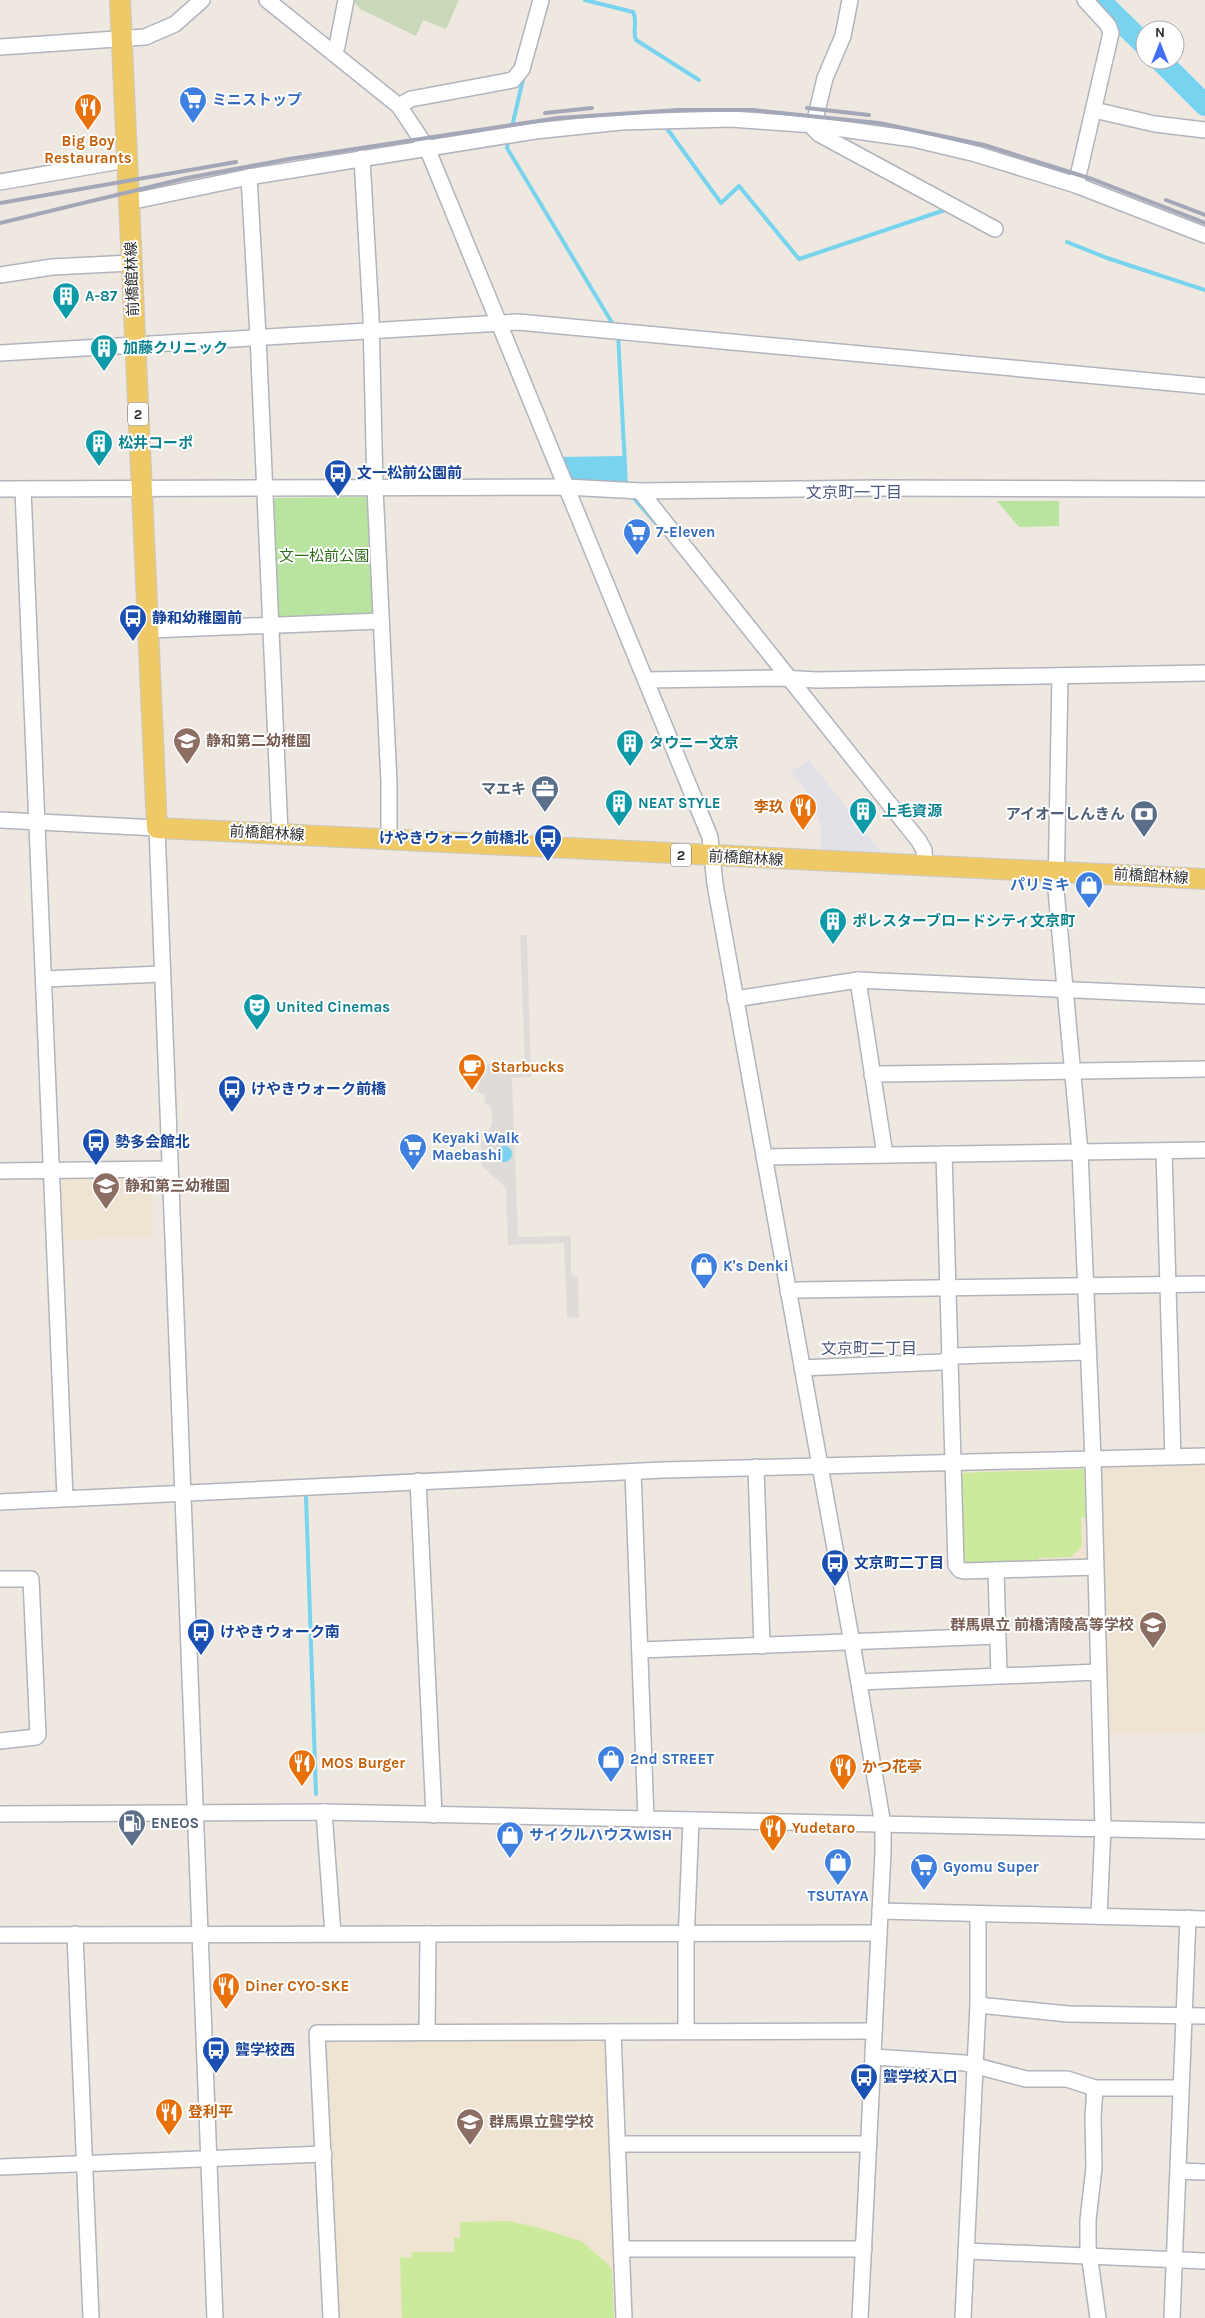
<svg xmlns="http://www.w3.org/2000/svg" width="1205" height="2318" viewBox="0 0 1205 2318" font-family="Karla,'Noto Sans JP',sans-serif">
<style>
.industrial{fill:#e2e1e8}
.education{fill:#efe4d1}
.green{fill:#b9e49f}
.cemetery{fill:#c9d8b8}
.pitch{fill:#ccea9b}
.plaza{fill:#dfdbd8}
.water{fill:#77d3ee}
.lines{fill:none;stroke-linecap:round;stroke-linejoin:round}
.stream{stroke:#77d3ee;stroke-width:4}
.river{stroke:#77d3ee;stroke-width:22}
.minor-casing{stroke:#b1b4bd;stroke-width:18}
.major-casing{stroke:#c9c9c9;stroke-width:22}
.minor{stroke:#fff;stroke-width:15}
.major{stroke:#efc965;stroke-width:20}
.rail{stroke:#a3a7b7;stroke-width:4}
.labels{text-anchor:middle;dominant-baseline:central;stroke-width:4;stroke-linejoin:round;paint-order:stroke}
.shield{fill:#fff;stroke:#6d6d6d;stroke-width:1}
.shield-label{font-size:14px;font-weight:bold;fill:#2e2e2e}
.shop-label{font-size:15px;font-weight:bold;fill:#366cbe;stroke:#fff;text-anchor:start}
.food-label{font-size:15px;font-weight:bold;fill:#c56008;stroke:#fff;text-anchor:start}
.street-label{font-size:15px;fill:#2e2e2e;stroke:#fff}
.culture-label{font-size:15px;font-weight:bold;fill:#0d838f;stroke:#fff;text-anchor:start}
.transit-label{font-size:15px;font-weight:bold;fill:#164399;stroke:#fff;text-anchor:start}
.park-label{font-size:15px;fill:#306c1c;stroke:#fff}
.education-label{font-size:15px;font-weight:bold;fill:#785e54;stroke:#fff;text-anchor:start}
.service-label{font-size:15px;font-weight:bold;fill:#4e5e75;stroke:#fff;text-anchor:end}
.neighbourhood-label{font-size:16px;fill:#4e597f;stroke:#fff}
</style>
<rect width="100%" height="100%" fill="#efe8e1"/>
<!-- industrial -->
<polygon class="industrial" points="809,760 881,852 822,851 821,825 806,790 790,772"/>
<!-- education -->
<g class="education">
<polygon points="151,1177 153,1237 62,1240 60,1183 66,1178"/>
<polygon points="1205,1459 1205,1732 1103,1735 1100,1562 960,1566 958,1463"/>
<polygon points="333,2037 602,2038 607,2043 618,2318 335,2318 324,2044"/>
</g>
<!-- green -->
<g class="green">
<polygon points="366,497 371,502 377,610 371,615 281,619 277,615 272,501 276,498"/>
<polygon points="997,501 1059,501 1059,526 1019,527"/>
</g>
<!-- cemetery -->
<polygon class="cemetery" points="355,0 459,0 446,29 423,20 416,36 360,9 355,3"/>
<!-- pitch -->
<g class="pitch">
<polygon points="1084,1469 1086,1517 1081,1518 1082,1546 1071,1557 1038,1558 1038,1563 967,1564 962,1560 959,1473"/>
<polygon points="508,2221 536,2227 581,2241 609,2265 612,2270 614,2318 402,2318 400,2257 411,2258 412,2252 454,2252 454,2238 460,2238 460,2222"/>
</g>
<!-- plaza -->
<polygon class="plaza" points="520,935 527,935 531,1077 512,1078 518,1237 571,1236 571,1275 578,1276 579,1318 567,1317 564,1243 508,1245 506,1188 482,1166 481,1141 489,1141 488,1133 492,1124 492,1112 490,1106 485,1103 484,1093 478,1093 477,1065 525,1062"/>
<!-- water -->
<g class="water">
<polygon points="624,456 627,489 566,487 559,457"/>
<circle cx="504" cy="1154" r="8"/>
</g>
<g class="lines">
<!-- stream -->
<g class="stream">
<path d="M585,0L633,12C638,21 632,31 636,40L699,80"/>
<polyline points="668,130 721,203 739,186 799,259 945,210"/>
<polyline points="511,131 524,75"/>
<polyline points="509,138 507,148 614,326"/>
<polyline points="1067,242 1107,258 1205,290"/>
<polyline points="618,334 626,485"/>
<polyline points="631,495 661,529"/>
<polyline points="306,1496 316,1794"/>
</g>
<!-- river -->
<g class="river">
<polyline points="1099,0 1145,45"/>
<polyline points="1160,60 1205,105"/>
</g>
<!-- minor casing -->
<g class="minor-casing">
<g id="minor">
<polyline points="267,0 399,106 427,148 710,837 715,884 852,1643 883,1825 883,1852 860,2318"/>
<polyline points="850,0 843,36 825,78 813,128 819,134 995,229"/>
<polyline points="0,47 145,37 175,24 202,0"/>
<polyline points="333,53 337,46 346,0"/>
<polyline points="399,106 411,99 513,80 522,69 541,0"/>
<polyline points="1094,110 1155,124 1205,130"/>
<polyline points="362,158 371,317 375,488 389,783 389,841"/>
<polyline points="249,177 258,336 280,833"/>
<polyline points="0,182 126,160"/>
<polyline points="1076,185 1111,33 1108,25 1085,0"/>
<polyline points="129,202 249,177 535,131 621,122 731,119 814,125 913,139 976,154 1076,185 1205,235"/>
<polyline points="0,275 52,267 131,263"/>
<polyline points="0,353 518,322 1205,386"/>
<polyline points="0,489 566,487 640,491 878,488 1205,489"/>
<polyline points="23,489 65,1498"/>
<polyline points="640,491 919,841 924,850 925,866"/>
<polyline points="149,630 381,621"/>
<polyline points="1060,676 1056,890 1080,1152 1093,1459 1103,1828 1099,1916"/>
<polyline points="646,680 780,678 817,680 1205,673"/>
<polyline points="0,820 157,828 215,2318"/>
<polyline points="44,979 162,974"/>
<polyline points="858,980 885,1155"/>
<polyline points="735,999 858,980 1205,996"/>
<polyline points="872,1075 881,1074 1205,1069"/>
<polyline points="1164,1151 1173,1457"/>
<polyline points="944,1154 956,1565 960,1570 964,1571 1095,1567"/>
<polyline points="764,1157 1205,1150"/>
<polyline points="0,1171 169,1169"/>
<polyline points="788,1292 798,1290 1205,1284"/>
<polyline points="802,1368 942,1362 954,1356 1087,1352"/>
<polyline points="756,1467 762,1646"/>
<polyline points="633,1472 646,1819"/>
<polyline points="418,1481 434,1815"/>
<polyline points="0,1502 663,1470 1205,1456"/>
<polyline points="996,1570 999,1675"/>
<polyline points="0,1579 31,1579 38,1735 36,1737 0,1741"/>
<polyline points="640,1650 997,1636"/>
<polyline points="859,1682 1098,1672"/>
<polyline points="324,1812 333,1934"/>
<polyline points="0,1814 324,1812 1205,1831"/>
<polyline points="880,1911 1205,1919"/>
<polyline points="75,1934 91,2318"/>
<polyline points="0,1935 879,1933"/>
<polyline points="978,2005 1068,2014 1205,2016"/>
<polyline points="686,2031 686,1942 691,1820"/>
<polyline points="427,2032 428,1934"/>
<polyline points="613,2032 624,2318"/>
<polyline points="873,2057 965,2063 1026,2079 1067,2079 1095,2088 1181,2088"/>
<polyline points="1095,2088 1093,2117 1094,2168 1088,2220 1088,2246 1098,2318"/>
<polyline points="618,2144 869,2144"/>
<polyline points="0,2167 324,2154"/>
<polyline points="1178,2171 1205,2172"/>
<polyline points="622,2249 864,2249"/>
<polyline points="966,2251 1205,2261"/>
<polyline points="331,2318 317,2033 874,2031"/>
<polyline points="963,2318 978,2005 978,1914"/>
<polyline points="1172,2318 1188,1918"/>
</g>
</g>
<!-- major casing -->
<g class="major-casing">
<polyline id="major" points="120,0 157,828 1205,879"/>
</g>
<!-- minor -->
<use href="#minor" class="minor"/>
<!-- major -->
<use href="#major" class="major"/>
<!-- rail -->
<g class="rail">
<polyline points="807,108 869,115"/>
<polyline points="545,113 592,108"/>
<polyline points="1166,200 1205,215"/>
<polyline points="0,203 236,162"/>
<polyline points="0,223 187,178 289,159 558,118 678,110 753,110 819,117 879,123 932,134 984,145 1092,179 1205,223"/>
</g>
</g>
<!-- icons -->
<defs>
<g id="supermarket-pin" transform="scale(1.4375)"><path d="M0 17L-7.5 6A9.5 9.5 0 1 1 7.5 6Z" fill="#3f7fe0" stroke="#fff"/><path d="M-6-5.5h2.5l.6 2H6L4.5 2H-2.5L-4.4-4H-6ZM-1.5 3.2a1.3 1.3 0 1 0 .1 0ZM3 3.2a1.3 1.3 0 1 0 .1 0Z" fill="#fff"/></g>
<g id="restaurant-pin" transform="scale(1.4375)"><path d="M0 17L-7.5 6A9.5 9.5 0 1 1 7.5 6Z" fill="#e8710a" stroke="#fff"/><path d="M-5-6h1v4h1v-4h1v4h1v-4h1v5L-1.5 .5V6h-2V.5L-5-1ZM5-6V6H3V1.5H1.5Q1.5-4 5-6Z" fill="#fff"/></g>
<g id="building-pin" transform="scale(1.4375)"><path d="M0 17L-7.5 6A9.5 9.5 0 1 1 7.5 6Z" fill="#0f9aa8" stroke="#fff"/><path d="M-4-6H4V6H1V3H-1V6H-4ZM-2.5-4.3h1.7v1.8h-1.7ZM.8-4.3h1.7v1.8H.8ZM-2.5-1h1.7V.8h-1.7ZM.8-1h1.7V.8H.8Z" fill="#fff"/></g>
<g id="bus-pin" transform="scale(1.4375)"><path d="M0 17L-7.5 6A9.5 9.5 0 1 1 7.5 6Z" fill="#1a4fb4" stroke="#fff"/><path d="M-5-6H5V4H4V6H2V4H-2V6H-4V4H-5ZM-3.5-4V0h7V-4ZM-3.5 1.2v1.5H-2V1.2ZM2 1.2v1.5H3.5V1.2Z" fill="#fff"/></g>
<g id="school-pin" transform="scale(1.4375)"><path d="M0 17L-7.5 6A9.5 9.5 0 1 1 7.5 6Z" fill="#8d6e63" stroke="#fff"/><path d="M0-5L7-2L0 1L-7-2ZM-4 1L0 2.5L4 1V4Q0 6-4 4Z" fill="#fff"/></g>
<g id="office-pin" transform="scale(1.4375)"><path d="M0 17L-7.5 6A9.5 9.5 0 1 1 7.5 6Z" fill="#5c6f8a" stroke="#fff"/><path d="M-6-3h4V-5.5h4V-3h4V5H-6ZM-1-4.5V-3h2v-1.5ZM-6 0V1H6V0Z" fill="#fff"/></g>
<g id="bank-pin" transform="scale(1.4375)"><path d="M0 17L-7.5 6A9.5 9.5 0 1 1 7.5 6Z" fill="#5c6f8a" stroke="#fff"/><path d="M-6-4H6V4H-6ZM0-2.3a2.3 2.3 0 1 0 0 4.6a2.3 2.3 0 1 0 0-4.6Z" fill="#fff"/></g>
<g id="shop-pin" transform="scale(1.4375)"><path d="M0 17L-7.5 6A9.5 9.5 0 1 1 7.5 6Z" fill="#3f7fe0" stroke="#fff"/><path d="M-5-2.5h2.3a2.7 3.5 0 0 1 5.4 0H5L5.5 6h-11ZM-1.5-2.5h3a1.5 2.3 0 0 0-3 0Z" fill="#fff"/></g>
<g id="theatre-pin" transform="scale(1.4375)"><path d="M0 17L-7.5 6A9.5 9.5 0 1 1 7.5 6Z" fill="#0f9aa8" stroke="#fff"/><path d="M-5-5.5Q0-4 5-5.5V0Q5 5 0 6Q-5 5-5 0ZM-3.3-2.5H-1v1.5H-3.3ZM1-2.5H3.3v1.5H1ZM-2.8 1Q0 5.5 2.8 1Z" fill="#fff"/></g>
<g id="cafe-pin" transform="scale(1.4375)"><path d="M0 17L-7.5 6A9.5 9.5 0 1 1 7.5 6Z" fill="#e8710a" stroke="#fff"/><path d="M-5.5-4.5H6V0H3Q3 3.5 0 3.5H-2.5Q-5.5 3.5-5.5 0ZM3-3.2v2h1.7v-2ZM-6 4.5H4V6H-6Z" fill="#fff"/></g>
<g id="fuel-pin" transform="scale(1.4375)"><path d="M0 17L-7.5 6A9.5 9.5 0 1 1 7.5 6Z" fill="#5c6f8a" stroke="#fff"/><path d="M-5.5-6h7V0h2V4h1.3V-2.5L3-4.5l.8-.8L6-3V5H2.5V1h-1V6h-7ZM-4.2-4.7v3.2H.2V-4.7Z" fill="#fff"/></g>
</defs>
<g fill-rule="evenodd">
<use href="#supermarket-pin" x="193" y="100"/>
<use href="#restaurant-pin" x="88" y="107"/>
<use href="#building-pin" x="66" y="296"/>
<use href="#building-pin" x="104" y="348"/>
<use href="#building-pin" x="99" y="443"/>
<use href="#bus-pin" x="338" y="473"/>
<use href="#supermarket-pin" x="637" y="532"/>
<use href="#bus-pin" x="133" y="618"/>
<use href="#school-pin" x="187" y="741"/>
<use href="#building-pin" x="630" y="743"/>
<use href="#office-pin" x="545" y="789"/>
<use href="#building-pin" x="619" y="803"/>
<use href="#restaurant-pin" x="803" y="807"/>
<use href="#building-pin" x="863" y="811"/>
<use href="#bank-pin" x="1144" y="814"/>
<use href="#bus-pin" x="548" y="838"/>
<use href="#shop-pin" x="1089" y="885"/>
<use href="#building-pin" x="833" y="921"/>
<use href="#theatre-pin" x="257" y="1007"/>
<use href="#cafe-pin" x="472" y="1067"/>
<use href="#bus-pin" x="232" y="1089"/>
<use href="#bus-pin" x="96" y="1142"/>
<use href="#supermarket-pin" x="413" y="1147"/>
<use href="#school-pin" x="106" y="1186"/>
<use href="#shop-pin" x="704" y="1266"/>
<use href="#bus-pin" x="835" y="1563"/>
<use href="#school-pin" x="1153" y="1625"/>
<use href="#bus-pin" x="201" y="1632"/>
<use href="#shop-pin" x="611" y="1759"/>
<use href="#restaurant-pin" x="302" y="1763"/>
<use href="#restaurant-pin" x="843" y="1767"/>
<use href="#fuel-pin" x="132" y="1823"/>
<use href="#restaurant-pin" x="773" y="1828"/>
<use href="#shop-pin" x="510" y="1835"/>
<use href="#shop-pin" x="838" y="1862"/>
<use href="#supermarket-pin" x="924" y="1867"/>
<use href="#restaurant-pin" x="226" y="1986"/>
<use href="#bus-pin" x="216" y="2050"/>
<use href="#bus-pin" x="864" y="2077"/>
<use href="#restaurant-pin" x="169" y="2112"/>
<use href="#school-pin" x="470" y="2122"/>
</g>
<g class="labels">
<!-- shield labels -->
<g class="shield">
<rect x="128" y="402.5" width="20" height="23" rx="4"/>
<rect x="671" y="843.5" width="20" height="23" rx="4"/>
</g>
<g class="shield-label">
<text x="138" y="414">2</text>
<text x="681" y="855">2</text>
</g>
<!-- shop labels -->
<g class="shop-label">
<text x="212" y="100">ミニストップ</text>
<text x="656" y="532">7-Eleven</text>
<text x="1070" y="885" text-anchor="end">パリミキ</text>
<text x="432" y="1138">Keyaki Walk<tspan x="432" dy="17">Maebashi</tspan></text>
<text x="723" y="1266">K's Denki</text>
<text x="630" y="1759">2nd STREET</text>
<text x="529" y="1835">サイクルハウスWISH</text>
<text x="943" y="1867">Gyomu Super</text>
<text x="838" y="1896" text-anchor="middle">TSUTAYA</text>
</g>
<!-- food labels -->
<g class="food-label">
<text x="88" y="141" text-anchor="middle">Big Boy<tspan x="88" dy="17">Restaurants</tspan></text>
<text x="784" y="807" text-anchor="end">李玖</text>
<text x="491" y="1067">Starbucks</text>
<text x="321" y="1763">MOS Burger</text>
<text x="862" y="1767">かつ花亭</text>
<text x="792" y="1828">Yudetaro</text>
<text x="245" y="1986">Diner CYO-SKE</text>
<text x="188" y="2112">登利平</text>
</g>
<!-- street labels -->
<g class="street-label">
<text transform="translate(132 279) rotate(-92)">前橋館林線</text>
<text transform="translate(267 833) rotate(3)">前橋館林線</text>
<text transform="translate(746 858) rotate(3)">前橋館林線</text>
<text transform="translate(1151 876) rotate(3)">前橋館林線</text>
</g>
<!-- culture labels -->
<g class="culture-label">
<text x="85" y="296">A-87</text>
<text x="123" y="348">加藤クリニック</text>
<text x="118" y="443">松井コーポ</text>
<text x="649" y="743">タウニー文京</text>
<text x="638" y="803">NEAT STYLE</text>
<text x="882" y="811">上毛資源</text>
<text x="852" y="921">ポレスターブロードシティ文京町</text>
<text x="276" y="1007">United Cinemas</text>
</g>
<!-- transit labels -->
<g class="transit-label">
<text x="357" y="473">文一松前公園前</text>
<text x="152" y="618">静和幼稚園前</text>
<text x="529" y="838" text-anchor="end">けやきウォーク前橋北</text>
<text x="251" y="1089">けやきウォーク前橋</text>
<text x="115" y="1142">勢多会館北</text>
<text x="854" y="1563">文京町二丁目</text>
<text x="220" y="1632">けやきウォーク南</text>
<text x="235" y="2050">聾学校西</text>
<text x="883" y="2077">聾学校入口</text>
</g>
<!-- park labels -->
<g class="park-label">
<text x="324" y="556">文一松前公園</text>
</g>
<!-- education labels -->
<g class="education-label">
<text x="206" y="741">静和第二幼稚園</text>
<text x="125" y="1186">静和第三幼稚園</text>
<text x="1134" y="1625" text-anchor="end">群馬県立 前橋清陵高等学校</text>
<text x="489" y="2122">群馬県立聾学校</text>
</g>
<!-- service labels -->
<g class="service-label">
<text x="526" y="789">マエキ</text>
<text x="1125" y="814">アイオーしんきん</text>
<text x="151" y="1823" text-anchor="start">ENEOS</text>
</g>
<!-- neighbourhood labels -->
<g class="neighbourhood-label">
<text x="854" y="492">文京町一丁目</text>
<text x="869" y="1348">文京町二丁目</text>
</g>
</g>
<!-- north arrow -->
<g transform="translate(1160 45)"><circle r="24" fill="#ffffff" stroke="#ababab"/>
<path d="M0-4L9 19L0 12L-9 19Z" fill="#456ef7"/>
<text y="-8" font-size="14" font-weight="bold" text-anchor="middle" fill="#2e2e2e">N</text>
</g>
</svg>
